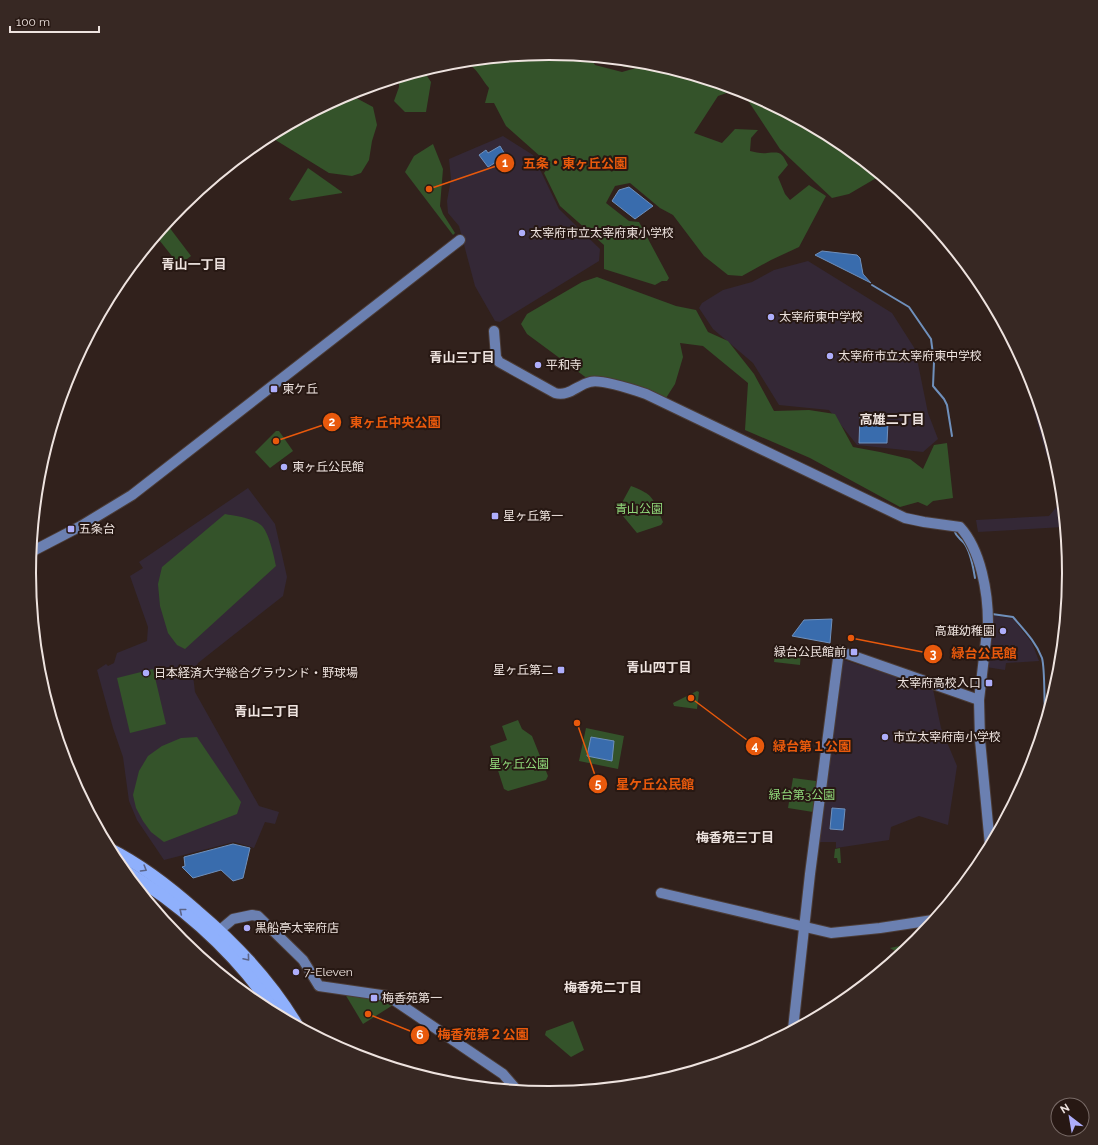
<svg xmlns="http://www.w3.org/2000/svg" width="1098" height="1145" viewBox="0 0 1098 1145" font-family="Raleway,'Noto Sans JP',sans-serif">
<style>
.education{fill:#342836}
.green{fill:#34532a}
.water{fill:#396cad;stroke:#6f90bc}
.lines{fill:none;stroke-linecap:round;stroke-linejoin:round}
.stream{stroke:#6f90bc;stroke-width:2}
.secondary-casing{stroke:#4b3c37;stroke-width:12}
.highway-casing{stroke:#4b3c37;stroke-width:14}
.secondary{stroke:#6b80b1;stroke-width:10}
.highway{stroke:#8fb0fc;stroke-width:12}
.oneway{stroke:#5b6488}
.poi-dot{fill:#aeaefb;stroke:#271813;stroke-width:1.5}
.labels{text-anchor:middle;dominant-baseline:central;stroke-width:4;stroke-linejoin:round;paint-order:stroke}
.poi-label{font-size:12px;fill:#eee3df;stroke:#271813;text-anchor:start}
.park-label{font-size:12px;fill:#91da7b;stroke:#271813}
.neighbourhood-label{font-size:13px;font-weight:bold;fill:#eee3df;stroke:#271813}
.rim{fill:none;stroke:#eee3df;stroke-width:2}
.leader{fill:none;stroke:#e8590c;stroke-width:1.5}
.callout-dot{fill:#e8590c;stroke:#271813;stroke-width:1.5}
.mark-label{font-size:12px;text-anchor:middle;font-weight:bold;fill:#fff}
.callout-label{font-size:13px;text-anchor:middle;font-weight:bold;fill:#e8590c;stroke:#271813;stroke-width:4;stroke-linejoin:round;paint-order:stroke}
</style>
<rect width="100%" height="100%" fill="#31211c"/>
<!-- education -->
<g class="education">
<polygon points="503,136 533,155 559,209 600,249 599,261 500,322 495,321 475,286 459,226 448,213 447,201 451,179 449,159"/>
<polygon points="808,261 892,313 915,349 928,413 938,439 923,452 857,445 829,410 779,405 753,363 713,329 699,308 702,303 723,290 752,282 774,270"/>
<polygon points="1022,359 1030,374 1059,471 1065,528 1063,527 978,532 976,520 1049,516 1059,504 1059,480 1046,454 1023,372"/>
<polygon points="248,488 275,524 287,577 283,596 198,663 193,675 195,692 259,806 279,812 275,824 265,822 254,848 234,842 164,860 137,820 129,801 123,757 113,728 97,670 106,664 108,666 114,663 117,653 147,641 148,627 130,576 143,568 139,562"/>
<polygon points="993,615 1013,619 1032,643 1039,661 1006,663 1005,670 986,667"/>
<polygon points="841,659 933,689 941,728 957,766 948,825 919,816 891,827 889,840 836,848 836,842 818,842"/>
</g>
<!-- green -->
<g class="green">
<path d="M549,53L589,56L595,65L622,72L636,68L624,67L611,59L651,63L738,89L718,96L694,133L722,143L735,129L758,130L751,138L750,151C755,152 762,154 767,153C781,152 781,152 788,165L778,177L785,194L790,200L809,185L826,196L799,247L771,260L742,276L728,275L704,256L673,215L660,208L630,183L615,186L606,203L629,221L639,222L669,278L667,281H662L655,285L604,269V245L560,206L544,173L550,165L506,126L494,103H485L489,88C482,80 479,72 471,66L462,68L458,61Z"/>
<polygon points="423,70 431,82 426,112 405,112 394,101 399,87 399,77"/>
<polygon points="741,90 748,92 838,140 879,174 878,177 849,194 832,198 780,149"/>
<polygon points="347,93 373,107 377,125 372,141 369,160 361,173 352,176 329,173 269,136"/>
<polygon points="433,144 443,169 440,206 443,214 455,233 453,235 405,172 414,156"/>
<polygon points="308,168 342,192 342,193 292,201 289,199"/>
<polygon points="166,223 191,256 179,265 156,236"/>
<polygon points="597,277 676,306 696,310 708,332 728,341 754,374 774,411 809,410 835,414 853,447 880,452 910,459 923,469 934,445 947,443 953,498 933,501 927,506 918,502 900,507 810,458 745,430 748,383 703,346 680,343 683,357 675,384 666,398 588,379 527,334 521,324 527,314 582,282"/>
<polygon points="276,431 279,431 293,451 270,468 255,452"/>
<path d="M631,486C655,495 653,499 663,522L661,525L637,533L618,510Z"/>
<path d="M225,514C236,516 252,518 261,525C269,532 274,556 276,566L185,649L177,645L168,633L160,606L158,584L162,567Z"/>
<polygon points="780,651 801,652 800,665 774,662 775,655"/>
<polygon points="153,669 166,724 130,733 117,678"/>
<polygon points="697,691 699,692 697,709 674,706 673,703"/>
<polygon points="518,720 522,729 532,736 548,776 546,780 508,791 504,789 490,746 507,740 502,726"/>
<polygon points="586,728 624,736 618,769 579,761"/>
<polygon points="197,737 241,802 237,814 164,842 151,832 143,821 136,808 133,795 139,771 148,756 162,746 181,738"/>
<polygon points="793,778 816,781 813,812 788,808"/>
<polygon points="840,848 841,863 838,863 837,858 834,858 835,849"/>
<polygon points="913,943 900,954 890,948"/>
<polygon points="345,994 391,1001 393,1005 363,1024"/>
<polygon points="573,1021 584,1050 571,1057 545,1035 546,1031"/>
</g>
<!-- water -->
<g class="water">
<polygon points="500,146 506,156 488,167 479,155 486,150 488,153"/>
<polygon points="629,187 653,206 635,219 612,201 619,190"/>
<polygon points="822,251 857,255 860,258 863,274 871,283 815,255"/>
<polygon points="860,415 882,416 882,422 888,422 887,443 859,443"/>
<polygon points="832,619 830,643 792,636 804,620"/>
<polygon points="591,737 614,741 612,761 587,756"/>
<polygon points="832,808 845,809 843,830 830,829"/>
<polygon points="233,844 250,848 243,878 233,881 221,870 193,878 182,867 185,866 184,857"/>
</g>
<g class="lines">
<!-- stream -->
<g class="stream">
<polyline points="872,285 909,307 931,339 934,362 933,386 944,399 947,405 952,436"/>
<path d="M954,530C956,537 960,538 964,543C971,552 973,567 975,578"/>
<path d="M992,614L1013,617C1024,630 1036,642 1042,658C1045,669 1044,699 1045,712L1046,716"/>
</g>
<!-- secondary casing -->
<g class="secondary-casing">
<g id="secondary">
<path d="M494,331L496,357L499,362L555,393C569,397 577,385 590,382C600,379 634,390 646,394L905,518L924,522L960,527C981,550 988,593 988,623L979,700L980,740L990,845"/>
<polyline points="86,342 86,340"/>
<polyline points="31,552 81,526 132,495 460,240"/>
<polyline points="661,893 831,933 880,928 933,920"/>
<polyline points="214,935 233,919 252,915 258,916 303,960 319,986 388,996 503,1074 516,1089"/>
<polyline points="793,1029 810,874 839,651 979,700"/>
</g>
</g>
<!-- highway casing -->
<g class="highway-casing">
<g id="highway">
<path d="M110,849C142,865 170,887 197,911C236,944 271,981 297,1025"/>
<path d="M124,870C184,907 237,954 276,1013"/>
</g>
</g>
<!-- secondary -->
<use href="#secondary" class="secondary"/>
<!-- highway -->
<use href="#highway" class="highway"/>
</g>
<!-- one-way arrows -->
<defs><path id="oneway-chevron" d="M-2-3.5L2.5 0L-2 3.5" fill="none" stroke-width="1.6" stroke-linecap="round" stroke-linejoin="round"/></defs>
<g class="oneway">
<use href="#oneway-chevron" transform="translate(144 869) rotate(31)"/>
<use href="#oneway-chevron" transform="translate(182 911) rotate(-141)"/>
<use href="#oneway-chevron" transform="translate(247 958) rotate(50)"/>
</g>
<!-- markers -->
<g class="poi-dot">
<circle cx="522" cy="233" r="4"/>
<circle cx="771" cy="317" r="4"/>
<circle cx="830" cy="356" r="4"/>
<circle cx="538" cy="365" r="4"/>
<rect x="270" y="385" width="8" height="8" rx="2"/>
<circle cx="284" cy="467" r="4"/>
<rect x="491" y="512" width="8" height="8" rx="2"/>
<rect x="67" y="525" width="8" height="8" rx="2"/>
<circle cx="1003" cy="631" r="4"/>
<rect x="850" y="648" width="8" height="8" rx="2"/>
<rect x="557" y="666" width="8" height="8" rx="2"/>
<circle cx="146" cy="673" r="4"/>
<rect x="985" y="679" width="8" height="8" rx="2"/>
<circle cx="885" cy="737" r="4"/>
<circle cx="247" cy="928" r="4"/>
<circle cx="296" cy="972" r="4"/>
<rect x="370" y="994" width="8" height="8" rx="2"/>
</g>
<g class="labels">
<!-- poi labels -->
<g class="poi-label">
<text x="530" y="233">太宰府市立太宰府東小学校</text>
<text x="779" y="317">太宰府東中学校</text>
<text x="838" y="356">太宰府市立太宰府東中学校</text>
<text x="546" y="365">平和寺</text>
<text x="282" y="389">東ケ丘</text>
<text x="292" y="467">東ヶ丘公民館</text>
<text x="503" y="516">星ヶ丘第一</text>
<text x="79" y="529">五条台</text>
<text x="995" y="631" text-anchor="end">高雄幼稚園</text>
<text x="846" y="652" text-anchor="end">緑台公民館前</text>
<text x="553" y="670" text-anchor="end">星ヶ丘第二</text>
<text x="154" y="673">日本経済大学総合グラウンド・野球場</text>
<text x="981" y="683" text-anchor="end">太宰府高校入口</text>
<text x="893" y="737">市立太宰府南小学校</text>
<text x="255" y="928">黒船亭太宰府店</text>
<text x="304" y="972">7-Eleven</text>
<text x="382" y="998">梅香苑第一</text>
</g>
<!-- park labels -->
<g class="park-label">
<text x="639" y="509">青山公園</text>
<text x="519" y="764">星ヶ丘公園</text>
<text x="802" y="795">緑台第3公園</text>
</g>
<!-- neighbourhood labels -->
<g class="neighbourhood-label">
<text x="194" y="264">青山一丁目</text>
<text x="462" y="357">青山三丁目</text>
<text x="892" y="419">高雄二丁目</text>
<text x="659" y="667">青山四丁目</text>
<text x="267" y="711">青山二丁目</text>
<text x="735" y="837">梅香苑三丁目</text>
<text x="603" y="987">梅香苑二丁目</text>
</g>
</g>
<!-- crop -->
<path d="M0 0H1098V1145H0ZM36 573a513 513 0 1 1 1026 0a513 513 0 1 1-1026 0Z" fill="#372823" fill-rule="evenodd"/>
<path class="rim" d="M36 573a513 513 0 1 1 1026 0a513 513 0 1 1-1026 0Z"/>
<!-- callouts -->
<path class="leader" d="M429 189L505 163M276 441L332 422M851 638L933 654M691 698L755 746M577 723L598 784M368 1014L420 1035"/>
<g class="callout-dot">
<circle cx="429" cy="189" r="4"/>
<circle cx="276" cy="441" r="4"/>
<circle cx="851" cy="638" r="4"/>
<circle cx="691" cy="698" r="4"/>
<circle cx="577" cy="723" r="4"/>
<circle cx="368" cy="1014" r="4"/>
<circle cx="505" cy="163" r="10"/>
<circle cx="332" cy="422" r="10"/>
<circle cx="933" cy="654" r="10"/>
<circle cx="755" cy="746" r="10"/>
<circle cx="598" cy="784" r="10"/>
<circle cx="420" cy="1035" r="10"/>
</g>
<g class="mark-label">
<text x="505" y="167">1</text>
<text x="332" y="426">2</text>
<text x="933" y="658">3</text>
<text x="755" y="750">4</text>
<text x="598" y="788">5</text>
<text x="420" y="1039">6</text>
</g>
<g class="callout-label">
<text x="575" y="168">五条・東ヶ丘公園</text>
<text x="395" y="427">東ヶ丘中央公園</text>
<text x="984" y="658">緑台公民館</text>
<text x="812" y="751">緑台第１公園</text>
<text x="655" y="789">星ケ丘公民館</text>
<text x="483" y="1039">梅香苑第２公園</text>
</g>
<!-- north arrow -->
<g transform="translate(1070 1117) rotate(329)"><circle r="19" fill="#271813" stroke="#776965"/>
<path d="M0-3L7 15L0 10L-7 15Z" fill="#aeaefb"/>
<text y="-6" font-size="11" font-weight="bold" text-anchor="middle" fill="#eee3df">N</text>
</g>
<!-- scale -->
<path d="M10 26v6h89v-6" fill="none" stroke="#eee3df" stroke-width="2"/>
<text x="16" y="26" font-size="12" fill="#eee3df" stroke="#271813" stroke-width="3" paint-order="stroke">100 m</text>
</svg>
